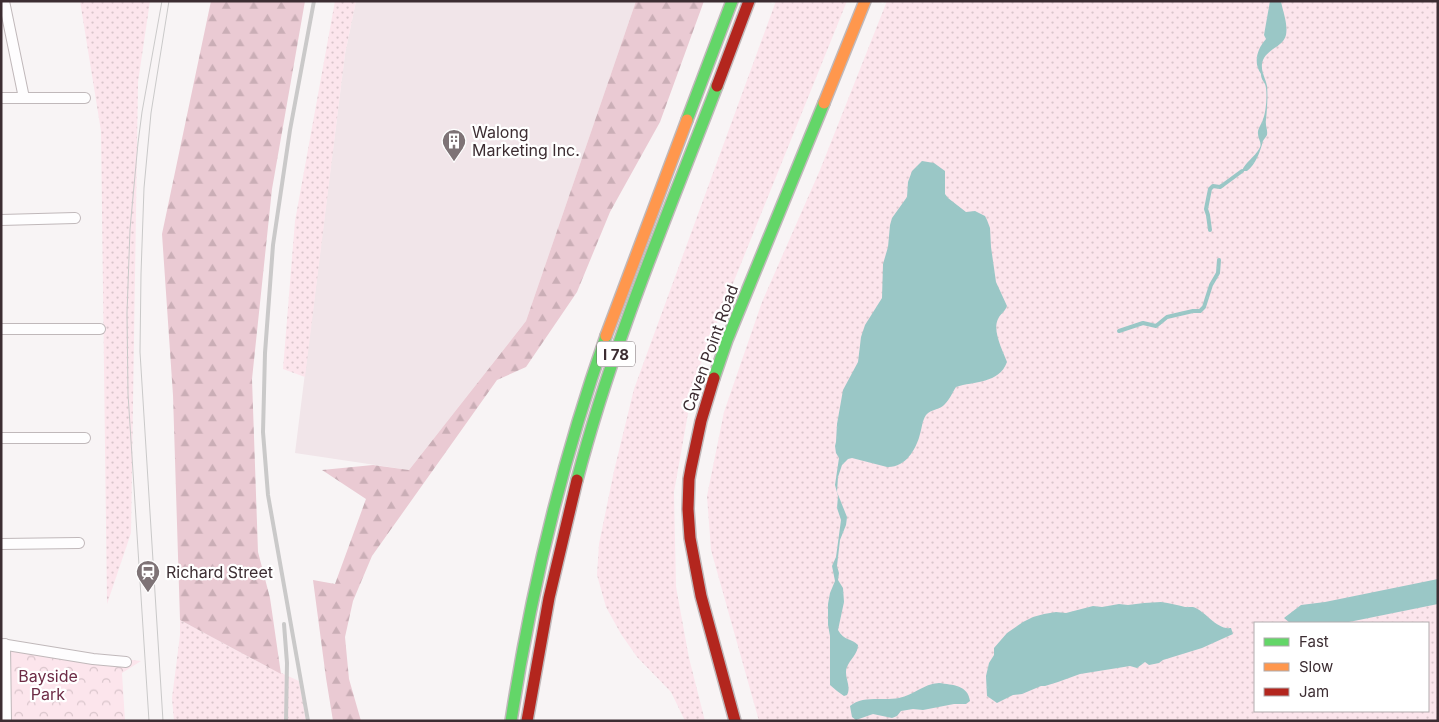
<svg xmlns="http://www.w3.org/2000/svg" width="1439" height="722" viewBox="0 0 1439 722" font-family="Inter,sans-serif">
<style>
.built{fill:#f1e5e9}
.grass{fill:url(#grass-dots);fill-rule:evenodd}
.forest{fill:url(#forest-firs)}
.park{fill:url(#park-crowns)}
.water{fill:#9ac7c6}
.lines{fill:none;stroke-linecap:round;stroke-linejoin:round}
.stream{stroke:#9ac7c6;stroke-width:4}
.street-casing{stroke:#c0b8ba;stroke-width:12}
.fast-casing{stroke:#c0b8ba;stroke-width:14}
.slow-casing{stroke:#c0b8ba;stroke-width:14}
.jam-casing{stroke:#c0b8ba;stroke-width:14}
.street{stroke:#fefdfe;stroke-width:10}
.fast{stroke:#63d668;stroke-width:11}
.slow{stroke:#ff974d;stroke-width:11}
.jam{stroke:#b3261e;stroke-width:11}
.tram{stroke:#cac9c9;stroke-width:1}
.rail{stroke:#cac9c9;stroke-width:4}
.labels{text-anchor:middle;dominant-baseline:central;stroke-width:4.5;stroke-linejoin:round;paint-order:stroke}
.shield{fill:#fff;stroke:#766c70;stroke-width:1}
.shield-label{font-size:15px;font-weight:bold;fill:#3c2d32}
.poi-label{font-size:16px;fill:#3c2d32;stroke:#fff;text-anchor:start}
.street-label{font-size:16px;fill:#3c2d32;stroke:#fff}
.park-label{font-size:16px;fill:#6d2c46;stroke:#fff}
</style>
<defs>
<pattern id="grass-dots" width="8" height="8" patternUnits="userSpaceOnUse" patternTransform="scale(1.25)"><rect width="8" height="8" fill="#fce5ec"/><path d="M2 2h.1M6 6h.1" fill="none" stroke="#d9c5cb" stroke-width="1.8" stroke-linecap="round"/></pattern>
<pattern id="forest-firs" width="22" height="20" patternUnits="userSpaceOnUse" patternTransform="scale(1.25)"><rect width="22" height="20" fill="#eacad3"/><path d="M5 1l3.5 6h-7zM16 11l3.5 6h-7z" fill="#caaeb6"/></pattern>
<pattern id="park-crowns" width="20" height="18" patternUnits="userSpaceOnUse" patternTransform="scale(1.25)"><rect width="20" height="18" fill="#fce5ec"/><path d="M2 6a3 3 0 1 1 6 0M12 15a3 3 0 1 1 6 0" fill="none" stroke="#d9c5cb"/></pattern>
</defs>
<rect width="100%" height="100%" fill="#f8f4f5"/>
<!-- built -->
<polygon class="built" points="356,1 636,1 526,321 409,470 295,453 345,54"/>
<!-- grass -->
<g class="grass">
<polygon points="80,1 150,1 138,82 131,533 107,604 101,131"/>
<polygon points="335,1 356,1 345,54 305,377 283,369 295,221"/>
<polygon points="776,1 847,1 694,380 674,492 676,587 689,658 705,721 685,721 671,692 637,657 621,634 606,607 597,575 599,544 614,471 634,389"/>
<path d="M887,1H1438V721H759L711,550L707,496L724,412L762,302L820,170ZM1255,623H1428V711H1255Z"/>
<polygon points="180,620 266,666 299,681 306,721 174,721 172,698 180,635"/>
</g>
<!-- forest -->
<g class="forest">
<polygon points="211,1 305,1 272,189 252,379 258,552 270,598 281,674 180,620 173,395 162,234"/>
<polygon points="636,1 704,1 660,122 610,212 577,292 526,367 497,380 372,556 353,601 345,637 349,679 361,721 333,721 326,678 313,580 335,584 366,499 322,470 373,465 409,470 526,321"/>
</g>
<!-- park -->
<polygon class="park" points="9,645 141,661 122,673 125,721 9,721"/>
<!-- water -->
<g class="water">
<path d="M1270,1H1281C1283,13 1288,23 1286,35C1283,48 1264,49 1262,64C1261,72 1266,79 1267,86C1268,98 1267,108 1266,120C1265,125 1268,130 1267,135C1266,137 1264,139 1263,141C1260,152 1256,164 1247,171H1242C1245,162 1255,157 1259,149C1263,143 1258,140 1258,134C1257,129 1262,124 1263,119C1266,113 1268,91 1265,84C1263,80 1261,79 1261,74C1253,63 1257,49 1266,39L1264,35Z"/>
<path d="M922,161L934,163L945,171V194L948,198L966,212L975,211L985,216L987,220L990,228L991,247L996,282L1007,306C1005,312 1000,314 998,319C992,331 1003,351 1007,362C999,384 974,381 956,387C952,393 950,399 945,404C940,410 931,409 926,415C922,421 922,428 920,434C916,450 905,468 887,467L852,458L848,459L842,465L838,477L837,492L847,517L846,525L840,540L837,566L839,573L838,580L843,588L844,602L838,630C844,641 851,638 858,645C858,654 850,659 847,667C843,676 852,686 847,695L844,696L837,691L830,685V636L828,625V604L830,593L835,581L832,566L836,557L841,520L837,508L838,496L835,485L839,458L836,453L835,446L836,442L837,424L843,390L858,362L861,337L865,325L882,298L883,264L888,247L890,225L892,218L907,197L908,182L912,171Z"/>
<polygon points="1438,579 1438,604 1344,623 1290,623 1284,618 1301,605 1325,602"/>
<path d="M1161,602C1170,603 1177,605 1185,607C1187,607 1190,607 1193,607C1206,611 1216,630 1231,628L1233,634L1202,648L1163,660L1159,663L1149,665L1145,662L1137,668L1130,666L1080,674L1058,682L1045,686H1041L1022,694L1013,695L997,703L987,696L986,676L989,663L994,655V648L1007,633L1023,622L1033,617L1044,614L1056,612L1066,613L1093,606L1102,607L1119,604L1128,605L1144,603Z"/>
<path d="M939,683C953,685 968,685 970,701L966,704H954L923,710L913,709L901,711L897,716L892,718L873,714L856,720L852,717L850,706C862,695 884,701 899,698C914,695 923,684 939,683Z"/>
</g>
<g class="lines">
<!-- stream -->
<g class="stream">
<polyline points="1210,230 1208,215 1206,209 1210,189 1213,186 1220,187 1223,185 1242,171"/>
<polyline points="1119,331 1143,323 1156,326 1167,317 1193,311 1200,311 1204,307 1211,285 1218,273 1219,260"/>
</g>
<!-- street casing -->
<g class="street-casing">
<g id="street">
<polyline points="4,1 24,98"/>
<polyline points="1,98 85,98"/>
<polyline points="1,220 75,218"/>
<polyline points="1,329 100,329"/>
<polyline points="1,438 85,438"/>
<polyline points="1,544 79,543"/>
<polyline points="1,644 93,659 126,662"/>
<polyline points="5,644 6,721"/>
</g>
</g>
<!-- fast casing -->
<g class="fast-casing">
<g id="fast">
<polyline points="687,120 732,1"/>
<polyline points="714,378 727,340 824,103"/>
<path d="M577,480C612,345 667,216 717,86"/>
<path d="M511,721C531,590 562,461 606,336"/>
</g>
</g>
<!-- slow casing -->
<g class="slow-casing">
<g id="slow">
<polyline points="824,103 865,1"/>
<polyline points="606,336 687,120"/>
</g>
</g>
<!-- jam casing -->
<g class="jam-casing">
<g id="jam">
<polyline points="717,86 749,1"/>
<polyline points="714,378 701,421 691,468 689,479 688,509 690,538 701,596 735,721"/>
<polyline points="527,721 549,598 577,480"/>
</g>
</g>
<!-- street -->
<use href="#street" class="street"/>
<!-- fast -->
<use href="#fast" class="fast"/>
<!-- slow -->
<use href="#slow" class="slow"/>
<!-- jam -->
<use href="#jam" class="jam"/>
<!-- tram -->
<g class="tram">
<polyline points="149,721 128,394 127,313 130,229 138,143 142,112 162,1"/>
<polyline points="163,721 140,352 141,274 144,188 151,113 169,1"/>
</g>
<!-- rail -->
<g class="rail">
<polyline points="284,624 287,663 286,721"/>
<polyline points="308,721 268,495 263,432 265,353 273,245 290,130 314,1"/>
</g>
</g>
<!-- icons -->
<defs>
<g id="building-pin" transform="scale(1.25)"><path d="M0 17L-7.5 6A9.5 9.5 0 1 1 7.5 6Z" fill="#7e7376" stroke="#fff"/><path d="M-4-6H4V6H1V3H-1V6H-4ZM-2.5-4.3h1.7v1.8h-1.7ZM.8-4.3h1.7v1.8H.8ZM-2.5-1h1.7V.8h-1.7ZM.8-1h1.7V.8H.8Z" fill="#fff"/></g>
<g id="station-pin" transform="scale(1.25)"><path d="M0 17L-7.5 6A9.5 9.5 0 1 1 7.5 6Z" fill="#7e7376" stroke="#fff"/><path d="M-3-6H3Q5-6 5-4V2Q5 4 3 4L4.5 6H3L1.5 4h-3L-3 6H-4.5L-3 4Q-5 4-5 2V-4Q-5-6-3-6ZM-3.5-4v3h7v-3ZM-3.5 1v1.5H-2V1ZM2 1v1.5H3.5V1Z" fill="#fff"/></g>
</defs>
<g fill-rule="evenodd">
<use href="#building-pin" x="454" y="141"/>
<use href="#station-pin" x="148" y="572"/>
</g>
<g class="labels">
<!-- shield labels -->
<rect class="shield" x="597" y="341.5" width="38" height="25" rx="4"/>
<g class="shield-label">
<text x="616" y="354">I 78</text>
</g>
<!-- poi labels -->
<g class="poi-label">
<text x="472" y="132">Walong<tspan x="472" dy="18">Marketing Inc.</tspan></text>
<text x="166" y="572">Richard Street</text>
</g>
<!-- street labels -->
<g class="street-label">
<text transform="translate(710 348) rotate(-70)">Caven Point Road</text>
</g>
<!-- park labels -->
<g class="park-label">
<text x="48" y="676">Bayside<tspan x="48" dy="18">Park</tspan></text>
</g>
</g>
<!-- border -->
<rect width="1439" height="722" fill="none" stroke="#3c2d32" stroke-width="5"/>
<!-- legend -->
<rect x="1254" y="622" width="175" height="90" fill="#ffffff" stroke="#b1abad"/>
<rect x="1264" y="638" width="25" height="8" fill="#63d668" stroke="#b1abad"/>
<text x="1299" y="647" font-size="15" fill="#3c2d32">Fast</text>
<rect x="1264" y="663" width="25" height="8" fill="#ff974d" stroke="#b1abad"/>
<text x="1299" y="672" font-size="15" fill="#3c2d32">Slow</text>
<rect x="1264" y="688" width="25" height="8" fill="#b3261e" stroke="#b1abad"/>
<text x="1299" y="697" font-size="15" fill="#3c2d32">Jam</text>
</svg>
